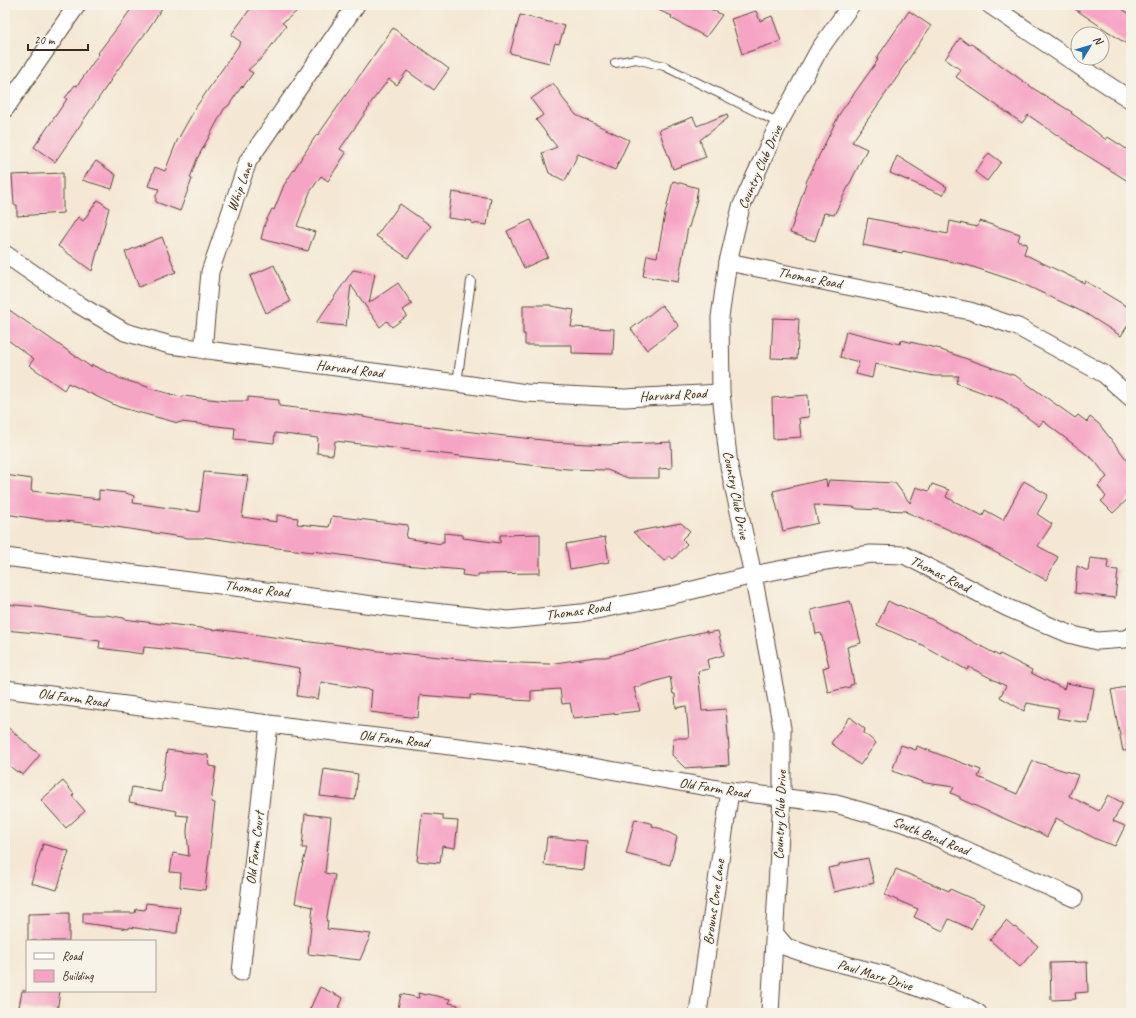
<svg xmlns="http://www.w3.org/2000/svg" width="1136" height="1018" viewBox="0 0 1136 1018" font-family="Caveat,sans-serif">
<style>
.building{fill:#f6a4c4}
.lines{fill:none;stroke-linecap:round;stroke-linejoin:round}
.lane-casing{stroke:#574639;stroke-width:10}
.street-casing{stroke:#574639;stroke-width:19}
.lane{stroke:#fff;stroke-width:8}
.street{stroke:#fff;stroke-width:17}
.labels{text-anchor:middle;dominant-baseline:central;stroke-width:3;stroke-linejoin:round;paint-order:stroke}
.street-label{font-size:14px;fill:#3b2a1e;stroke:#f7f3e8}
</style>
<rect width="100%" height="100%" fill="#f7f3e8"/>
<filter id="ink" filterUnits="userSpaceOnUse"><feTurbulence type="fractalNoise" baseFrequency=".025" numOctaves="2"/><feDisplacementMap in="SourceGraphic" scale="8" xChannelSelector="R" yChannelSelector="G"/><feConvolveMatrix kernelMatrix="1 2 1 2 8 2 1 2 1" color-interpolation-filters="sRGB"/></filter>
<filter id="wash" filterUnits="userSpaceOnUse"><feTurbulence type="fractalNoise" baseFrequency=".012" numOctaves="4" result="noise"/><feDisplacementMap in="SourceGraphic" scale="16" xChannelSelector="R" yChannelSelector="G"/><feGaussianBlur stdDeviation="0.9" result="paint"/><feColorMatrix in="noise" values="0 0 0 0 0 0 0 0 0 0 0 0 0 0 0 0 0 1.4 0 .05"/><feComposite in="paint" operator="in"/></filter>
<g filter="url(#wash)">
<rect width="100%" height="100%" fill="#f4e8d4"/>
<g id="blocks">
<!-- building -->
<g class="building">
<polygon points="134,5 164,5 147,31 110,80 111,80 55,162 34,147 67,99 65,98 75,85 77,86 99,54 98,53 124,19"/>
<polygon points="253,5 305,5 282,23 286,26 263,57 248,70 253,73 243,87 242,86 229,105 224,109 197,159 190,178 192,179 180,211 156,202 156,196 159,189 148,186 155,167 165,171 177,141 196,107 241,42 231,35"/>
<polygon points="646,5 703,5 722,15 706,37 671,18 672,16"/>
<polygon points="1069,5 1116,5 1131,15 1131,47"/>
<polygon points="756,11 760,21 772,16 781,41 742,54 731,19"/>
<polygon points="909,11 931,26 899,73 900,73 852,142 867,149 834,215 824,213 815,241 790,233 807,180 840,113 878,60 876,59"/>
<polygon points="520,15 565,26 559,44 555,43 549,63 510,53"/>
<polygon points="393,28 449,69 434,90 407,71 397,85 389,79 369,105 370,106 340,149 346,153 328,181 321,176 310,192 297,226 315,232 308,251 261,239 265,223 272,209 274,210 284,185 317,134 318,135"/>
<polygon points="960,38 969,45 970,43 1034,89 1072,112 1071,113 1089,126 1106,140 1108,137 1131,152 1131,183 1075,148 1076,148 1028,115 1022,123 956,77 961,70 945,59"/>
<polygon points="553,83 562,96 561,96 576,115 629,140 615,170 578,154 565,181 549,173 542,153 557,147 536,120 543,115 531,99"/>
<polygon points="727,114 728,118 700,140 706,157 673,169 659,130 693,117 697,126"/>
<polygon points="989,153 1001,162 987,181 975,172"/>
<polygon points="897,156 947,187 943,195 890,173"/>
<polygon points="96,161 116,175 112,189 82,180"/>
<polygon points="63,173 63,213 17,216 17,205 14,205 12,175"/>
<polygon points="673,181 698,188 696,199 697,199 689,227 688,227 678,282 643,276 647,255 657,257 665,214"/>
<polygon points="452,192 491,198 487,225 471,223 472,221 448,218"/>
<polygon points="98,200 109,208 92,271 58,246 78,217 83,221"/>
<polygon points="400,204 431,226 408,258 376,236 390,217 390,218"/>
<polygon points="868,218 948,234 950,221 977,227 980,221 1020,234 1018,241 1027,244 1024,254 1084,283 1085,281 1131,309 1131,320 1121,336 1085,313 1021,283 967,265 903,251 902,253 863,245"/>
<polygon points="531,220 548,257 524,268 507,231"/>
<polygon points="162,237 176,272 139,287 125,252"/>
<polygon points="274,265 290,302 266,313 250,276"/>
<polygon points="353,270 375,274 369,303 398,283 412,304 403,310 407,316 392,327 387,321 380,327 351,285 346,326 316,323"/>
<polygon points="523,305 551,305 551,306 574,310 571,327 614,329 613,354 572,353 572,345 525,345 525,334 523,334"/>
<polygon points="662,305 679,326 647,350 631,329"/>
<polygon points="5,307 91,367 92,365 118,377 118,378 148,387 148,388 171,394 170,395 183,397 183,396 227,401 248,401 248,397 279,400 279,406 364,416 363,417 386,421 496,435 552,441 552,442 607,445 671,442 672,468 659,469 659,478 628,478 607,470 567,469 502,462 502,461 335,441 333,455 317,453 318,438 275,433 274,443 234,439 235,428 181,422 178,423 119,407 68,383 64,390 29,365 34,359 5,338"/>
<polygon points="773,318 799,319 797,359 771,358"/>
<polygon points="846,331 900,344 901,340 941,349 941,350 1016,376 1075,418 1078,415 1087,422 1090,417 1099,424 1131,465 1131,496 1113,513 1101,501 1106,497 1098,486 1107,477 1094,460 1043,421 1039,426 1003,400 956,383 959,376 934,376 875,364 872,378 856,374 859,362 840,357"/>
<polygon points="808,395 809,417 799,418 801,437 773,439 772,398"/>
<polygon points="204,472 248,476 242,517 277,522 277,515 298,518 297,524 329,527 332,516 408,525 406,538 441,544 441,542 444,542 444,533 463,535 463,538 500,543 500,535 540,534 540,573 478,574 478,577 462,575 463,570 405,565 382,562 382,561 313,551 313,552 242,544 243,543 205,537 204,538 188,538 110,526 56,520 44,520 5,514 5,475 32,479 31,491 99,499 99,490 126,493 134,496 133,503 199,512"/>
<polygon points="826,479 827,487 829,480 895,483 910,503 916,487 929,491 932,484 949,490 946,497 983,516 985,510 1003,520 1024,481 1048,495 1037,514 1052,524 1038,546 1058,557 1046,580 991,550 945,528 906,512 907,511 858,509 853,507 814,505 818,523 783,531 773,491"/>
<polygon points="681,523 690,531 682,539 687,544 673,559 670,556 664,561 633,532"/>
<polygon points="605,537 609,562 570,569 566,544"/>
<polygon points="1090,558 1108,560 1107,569 1118,570 1115,598 1075,593 1077,566 1088,571"/>
<polygon points="850,601 861,643 847,647 854,684 850,685 850,687 828,692 823,668 829,666 821,633 816,634 811,610"/>
<polygon points="888,601 898,606 899,605 931,619 999,656 1000,654 1032,670 1031,673 1064,689 1066,683 1094,688 1088,723 1057,718 1059,709 1027,703 1024,711 1000,697 1006,686 969,667 967,670 922,645 877,625"/>
<polygon points="5,604 39,607 92,615 106,615 124,618 124,619 161,624 161,623 216,630 216,629 302,641 326,644 326,643 379,651 490,662 549,664 595,657 606,657 681,637 707,631 707,633 718,631 724,655 707,660 709,669 698,671 702,711 726,709 729,749 728,750 729,765 685,768 672,755 673,738 689,738 686,706 676,708 675,694 673,694 670,677 634,688 640,711 573,718 570,703 562,704 560,689 531,691 531,701 514,700 514,699 470,695 470,699 420,695 418,718 370,712 372,690 321,682 318,699 297,696 300,668 204,653 144,647 143,654 99,648 100,641 36,633 5,630"/>
<polygon points="1131,686 1131,750 1123,751 1111,690"/>
<polygon points="850,717 865,729 864,733 876,743 860,765 831,743"/>
<polygon points="5,725 40,755 23,775 17,771 17,772 5,762"/>
<polygon points="901,745 916,750 917,746 981,770 978,777 1017,794 1033,761 1078,775 1069,796 1099,811 1108,795 1123,803 1113,821 1125,826 1115,846 1096,839 1056,818 1047,837 1038,832 1037,833 960,799 960,797 951,793 954,787 926,783 892,771"/>
<polygon points="167,750 208,755 209,766 216,767 211,802 215,803 205,890 180,887 181,873 170,872 173,853 189,856 187,832 188,816 176,815 177,811 129,802 132,787 161,792"/>
<polygon points="324,769 358,774 355,800 320,796"/>
<polygon points="63,781 74,794 72,796 85,811 66,828 41,800"/>
<polygon points="422,813 443,815 443,820 458,821 455,848 442,846 440,863 417,861"/>
<polygon points="305,814 331,817 325,873 335,875 326,921 328,921 327,929 371,934 360,960 308,954 313,907 295,903 301,870 307,848 302,848"/>
<polygon points="635,819 653,824 652,826 662,829 677,837 670,865 626,854"/>
<polygon points="547,837 587,841 584,870 565,868 565,867 544,865"/>
<polygon points="43,844 69,851 57,890 31,883"/>
<polygon points="868,858 874,883 834,892 828,868 839,866 839,864"/>
<polygon points="896,869 949,891 950,889 984,904 971,929 949,919 943,931 914,917 918,909 885,895"/>
<polygon points="146,903 180,907 177,933 170,933 129,927 129,929 83,923 83,913 135,913 136,909 145,910"/>
<polygon points="69,913 69,941 28,941 28,914"/>
<polygon points="1006,921 1014,928 1015,927 1038,946 1020,967 990,940"/>
<polygon points="1087,962 1088,992 1075,993 1076,999 1051,1000 1050,963"/>
<polygon points="320,987 343,998 337,1013 308,1013"/>
<polygon points="22,991 60,991 57,1012 19,1007"/>
<polygon points="418,993 426,995 427,994 450,999 449,1003 458,1005 457,1013 397,1013 401,994 419,998"/>
</g>
</g>
</g>
<g filter="url(#ink)">
<use href="#blocks" fill-opacity="0" stroke="#574639" stroke-width="1"/>
<g class="lines">
<!-- lane casing -->
<g class="lane-casing">
<g id="lane">
<polyline points="615,63 636,59 664,66 779,123"/>
<polyline points="457,383 471,281"/>
</g>
</g>
<!-- street casing -->
<g class="street-casing">
<g id="street">
<polyline points="990,5 1091,74 1131,100"/>
<polyline points="5,109 77,5"/>
<polyline points="5,254 76,303 125,332 170,345 457,383 526,393 625,398 721,393"/>
<polyline points="728,262 970,311 1018,327 1104,374 1131,398"/>
<polyline points="203,350 210,272 248,161 356,5"/>
<polyline points="5,557 396,608 508,620 581,613 673,595 753,575 819,562 871,554 904,555 1008,608 1069,634 1097,641 1125,639 1131,636"/>
<polyline points="5,689 269,724 524,755 730,791 836,804 907,824 1074,898"/>
<polyline points="775,934 786,947 816,957 885,975 961,1004 978,1013"/>
<polyline points="241,972 269,724"/>
<polyline points="698,1013 730,791"/>
<polyline points="770,1013 782,797 782,728 753,575 729,466 721,393 720,317 728,262 741,207 779,123 819,50 851,5"/>
</g>
</g>
<!-- lane -->
<use href="#lane" class="lane"/>
<!-- street -->
<use href="#street" class="street"/>
</g>
</g>
<g class="labels">
<!-- street labels -->
<g class="street-label">
<text transform="translate(760 167) rotate(-66)">Country Club Drive</text>
<text transform="translate(240 187) rotate(-70)">Whip Lane</text>
<text transform="translate(810 278) rotate(11)">Thomas Road</text>
<text transform="translate(350 369) rotate(7)">Harvard Road</text>
<text transform="translate(673 395) rotate(-3)">Harvard Road</text>
<text transform="translate(736 495) rotate(79)">Country Club Drive</text>
<text transform="translate(940 574) rotate(27)">Thomas Road</text>
<text transform="translate(257 589) rotate(7)">Thomas Road</text>
<text transform="translate(578 611) rotate(-8)">Thomas Road</text>
<text transform="translate(73 698) rotate(8)">Old Farm Road</text>
<text transform="translate(394 739) rotate(7)">Old Farm Road</text>
<text transform="translate(714 788) rotate(9)">Old Farm Road</text>
<text transform="translate(780 815) rotate(-88)">Country Club Drive</text>
<text transform="translate(931 836) rotate(22)">South Bend Road</text>
<text transform="translate(255 848) rotate(-83)">Old Farm Court</text>
<text transform="translate(714 902) rotate(-82)">Browns Cove Lane</text>
<text transform="translate(875 975) rotate(17)">Paul Marr Drive</text>
</g>
</g>
<!-- margin -->
<rect width="1136" height="1018" fill="none" stroke="#f7f3e8" stroke-width="20"/>
<!-- legend -->
<rect x="26" y="940" width="130" height="52" fill="#f7f3e8" stroke="#aca397"/>
<rect x="34" y="953" width="20" height="6" fill="#ffffff" stroke="#aca397"/>
<text x="62" y="960" font-size="12" fill="#3b2a1e">Road</text>
<rect x="34" y="970" width="20" height="12" fill="#f6a4c4" stroke="#aca397"/>
<text x="62" y="980" font-size="12" fill="#3b2a1e">Building</text>
<!-- north arrow -->
<g transform="translate(1090 46) rotate(52)"><circle r="19" fill="#f7f3e8" stroke="#aca397"/>
<path d="M0-3L7 15L0 10L-7 15Z" fill="#1f6fb2"/>
<text y="-6" font-size="11" font-weight="bold" text-anchor="middle" fill="#3b2a1e">N</text>
</g>
<!-- scale -->
<path d="M28 44v6h60v-6" fill="none" stroke="#3b2a1e" stroke-width="2"/>
<text x="34" y="44" font-size="12" fill="#3b2a1e" stroke="#f7f3e8" stroke-width="3" paint-order="stroke">20 m</text>
</svg>
